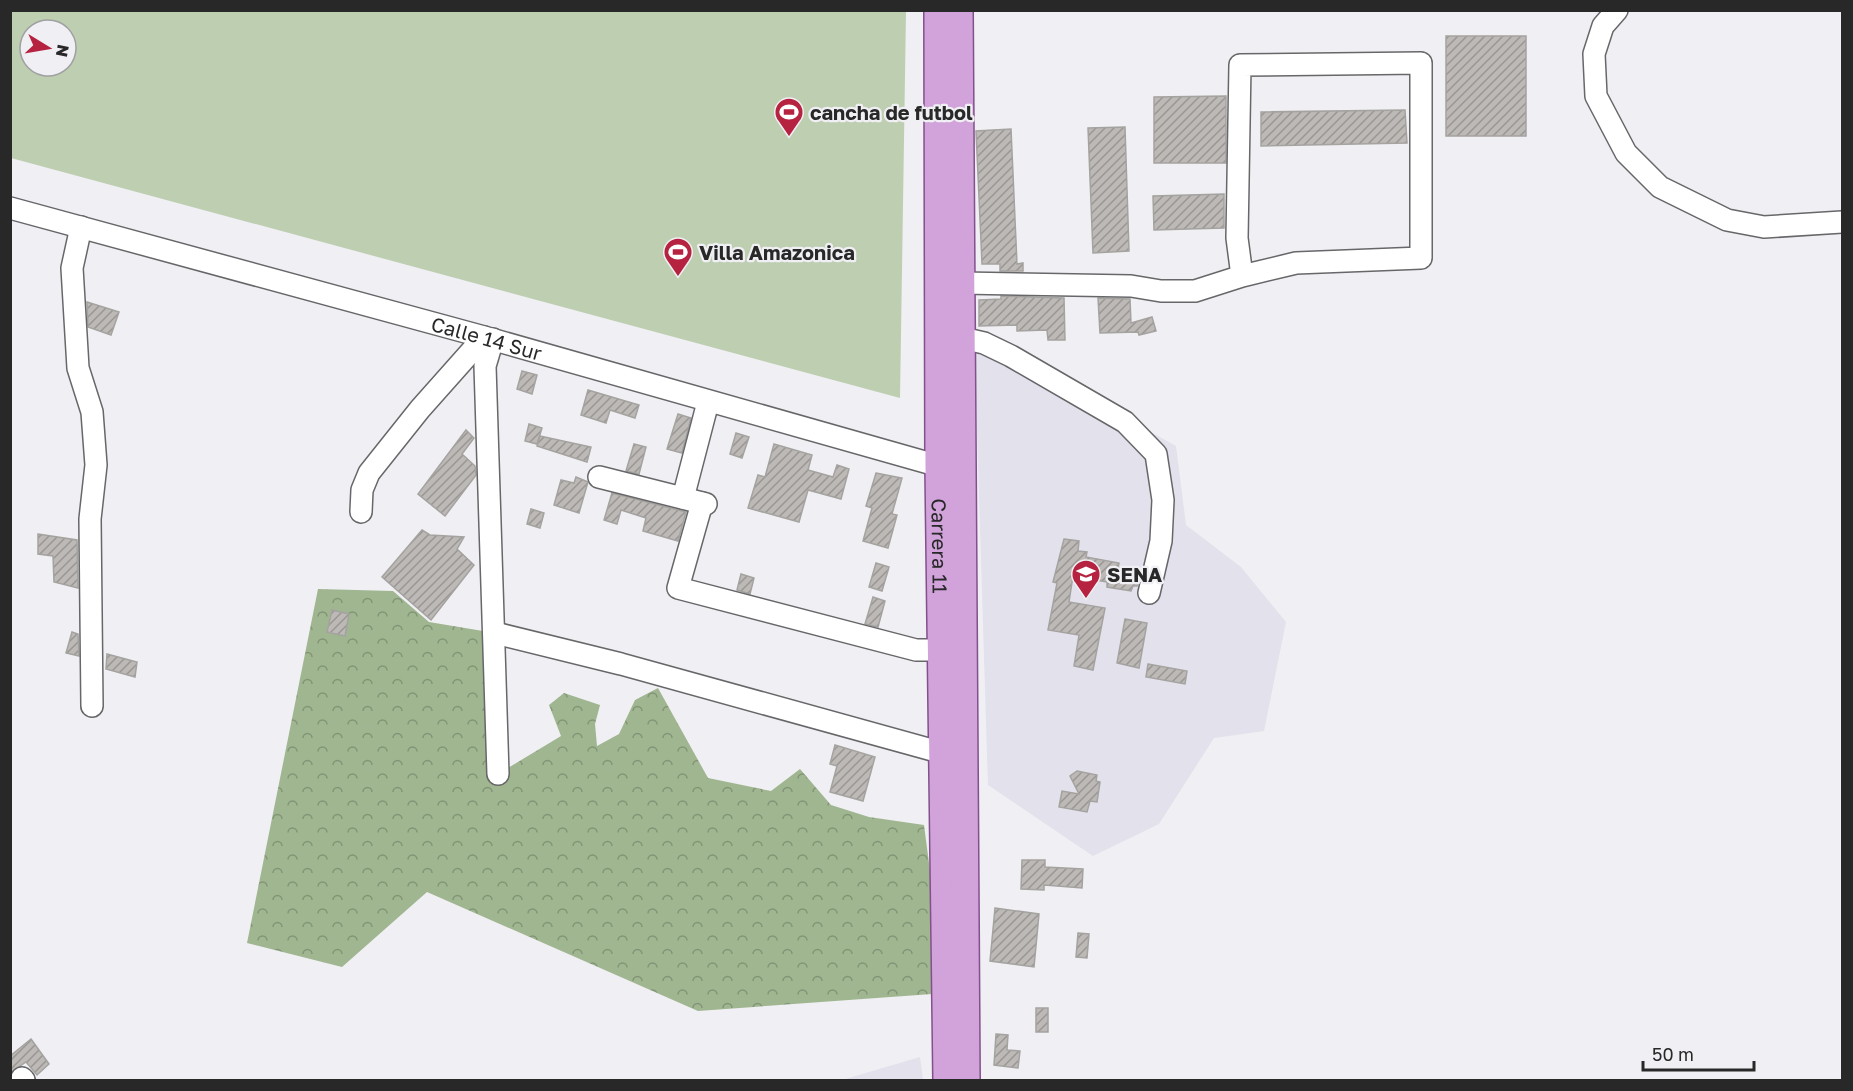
<svg xmlns="http://www.w3.org/2000/svg" width="1853" height="1091" viewBox="0 0 1853 1091" font-family="'Golos Text',sans-serif">
<style>
.built{fill:#e2e1ec}
.forest{fill:url(#forest-crowns)}
.pitch{fill:#bdceb1;fill-rule:evenodd}
.building{fill:url(#building-hatch);stroke:#a5a3a0;stroke-width:1.5}
.lines{fill:none;stroke-linecap:round;stroke-linejoin:round}
.minor-casing{stroke:#67676a;stroke-width:24}
.major-casing{stroke:#82508c;stroke-width:30}
.minor{stroke:#fff;stroke-width:21}
.major{stroke:#d1a3da;stroke-width:27}
.labels{text-anchor:middle;dominant-baseline:central;stroke-width:4.5;stroke-linejoin:round;paint-order:stroke}
.poi-label{font-size:20px;font-weight:bold;fill:#282829;stroke:#f0eff3;text-anchor:start}
.street-label{font-size:20px;fill:#282829;stroke:#f0eff3}
</style>
<defs>
<pattern id="forest-crowns" width="20" height="18" patternUnits="userSpaceOnUse" patternTransform="scale(1.5)"><rect width="20" height="18" fill="#9fb690"/><path d="M2 6a3 3 0 1 1 6 0M12 15a3 3 0 1 1 6 0" fill="none" stroke="#829476"/></pattern>
<pattern id="building-hatch" width="6" height="6" patternUnits="userSpaceOnUse" patternTransform="scale(1.5)"><rect width="6" height="6" fill="#bcb9b6"/><path d="M-1 1l2-2M0 6l6-6M5 7l2-2" fill="none" stroke="#999694"/></pattern>
</defs>
<rect width="100%" height="100%" fill="#f0eff3"/>
<!-- built -->
<g class="built">
<polygon points="974,334 1176,446 1186,525 1241,567 1286,622 1264,731 1214,738 1159,824 1093,856 988,785"/>
<polygon points="920,1057 923,1080 842,1080"/>
</g>
<!-- forest -->
<polygon class="forest" points="318,589 393,591 429,622 495,633 498,774 561,736 549,705 564,693 600,705 595,724 597,746 619,734 635,700 658,688 708,778 771,791 800,769 831,805 869,817 924,825 946,993 698,1011 427,892 342,967 247,943"/>
<!-- pitch -->
<path class="pitch" d="M10,11H906L900,398L11,158ZM30,30H66V66H30Z"/>
<!-- building -->
<g class="building">
<rect x="1446" y="36" width="80" height="100"/>
<polygon points="1226,96 1226,163 1154,163 1154,97"/>
<polygon points="1405,110 1407,143 1261,146 1261,112"/>
<polygon points="1125,127 1129,251 1093,253 1088,128"/>
<polygon points="1011,129 1017,264 1023,263 1023,271 1000,271 1000,264 982,264 976,131"/>
<polygon points="1224,194 1224,228 1154,230 1153,196"/>
<polygon points="1001,296 1064,298 1065,340 1048,340 1047,330 1017,331 1017,325 979,326 979,300 1001,299"/>
<polygon points="1098,298 1130,299 1131,323 1152,317 1156,331 1139,335 1138,332 1100,333"/>
<polygon points="87,302 119,312 111,335 88,327"/>
<polygon points="522,371 537,375 532,394 517,389"/>
<polygon points="588,390 639,405 635,418 610,410 606,423 581,415"/>
<polygon points="678,414 691,418 682,453 667,449"/>
<polygon points="529,424 542,428 537,444 525,441"/>
<polygon points="466,430 474,438 462,454 475,466 476,475 445,516 418,494"/>
<polygon points="736,433 749,437 742,458 730,454"/>
<polygon points="540,436 591,447 587,462 537,446"/>
<polygon points="634,444 646,447 639,474 626,471"/>
<polygon points="774,444 812,455 808,470 833,477 837,465 849,469 841,499 808,490 799,522 748,508 758,475 765,477"/>
<polygon points="876,473 902,478 892,514 897,515 888,548 863,541 872,508 866,506"/>
<polygon points="576,477 588,482 579,513 554,505 561,480 574,483"/>
<polygon points="612,493 686,512 678,541 643,531 646,518 621,510 617,524 604,520"/>
<polygon points="531,509 544,513 540,528 527,524"/>
<polygon points="422,530 430,535 464,537 457,549 474,565 431,620 382,577"/>
<polygon points="38,534 77,540 78,588 54,582 53,556 38,554"/>
<polygon points="1064,539 1079,541 1078,551 1087,552 1086,557 1119,563 1118,568 1141,572 1137,586 1133,586 1131,591 1107,587 1107,582 1073,576 1069,602 1105,608 1093,670 1074,666 1079,635 1048,630 1057,583 1053,582"/>
<polygon points="876,563 889,567 882,591 869,587"/>
<polygon points="741,574 754,578 750,594 737,590"/>
<polygon points="873,597 885,601 878,627 865,624"/>
<polygon points="332,610 349,614 345,636 327,632"/>
<polygon points="1125,619 1147,623 1139,668 1117,663"/>
<polygon points="72,632 78,634 79,656 66,653"/>
<polygon points="107,654 137,662 135,677 106,669"/>
<polygon points="1148,664 1187,671 1185,684 1146,677"/>
<polygon points="835,745 875,757 863,801 830,792 837,766 830,764"/>
<polygon points="1077,771 1097,775 1096,781 1100,782 1097,802 1090,801 1087,812 1059,807 1062,791 1079,794 1070,776"/>
<polygon points="1022,860 1045,860 1045,867 1083,869 1082,888 1044,885 1044,890 1021,889"/>
<polygon points="995,908 1039,914 1034,967 990,961"/>
<polygon points="1078,933 1089,934 1087,958 1076,957"/>
<rect x="1036" y="1008" width="12" height="24"/>
<polygon points="996,1034 1008,1035 1007,1050 1020,1051 1018,1068 994,1065"/>
<polygon points="31,1039 49,1064 37,1075 26,1062 10,1073 10,1056"/>
</g>
<g class="lines">
<!-- minor casing -->
<g class="minor-casing">
<g id="minor">
<polyline points="1617,10 1603,26 1594,54 1596,96 1626,153 1660,187 1727,220 1764,227 1842,222"/>
<path id="s1" d="M10,208L484,337L939,466L953,465"/>
<polyline points="81,227 72,268 78,368 92,412 96,465 90,519 92,706"/>
<polyline points="961,283 1131,286 1161,291 1195,291 1242,276 1296,263 1421,258 1421,63 1240,65 1237,238 1242,276"/>
<polyline points="493,339 485,366 498,774"/>
<polyline points="946,339 962,338 984,343 1011,356 1125,422 1156,454 1163,500 1161,541 1149,593"/>
<polyline points="599,477 706,504"/>
<polyline points="683,498 708,402"/>
<polyline points="702,503 678,588 916,650 942,650"/>
<polyline points="361,512 362,490 369,473 420,409 484,337"/>
<polyline points="495,633 621,664 943,753"/>
<polyline points="22,1078 24,1080"/>
</g>
</g>
<!-- major casing -->
<g class="major-casing">
<g id="major">
<path id="s2" d="M938,10L939,466L947,1080"/>
<polyline points="959,10 966,1080"/>
</g>
</g>
<!-- minor -->
<use href="#minor" class="minor"/>
<!-- major -->
<use href="#major" class="major"/>
</g>
<!-- icons -->
<defs>
<g id="stadium-pin" transform="scale(1.5)"><path d="M0 17L-7.5 6A9.5 9.5 0 1 1 7.5 6Z" fill="#b52341" stroke="#f0eff3"/><path d="M0-5a6.5 5 0 1 0 0 10a6.5 5 0 1 0 0-10ZM-3.5-1.8h7v3.6h-7Z" fill="#fff"/></g>
<g id="university-pin" transform="scale(1.5)"><path d="M0 17L-7.5 6A9.5 9.5 0 1 1 7.5 6Z" fill="#b52341" stroke="#f0eff3"/><path d="M0-5L7-2L0 1L-7-2ZM-4 1L0 2.5L4 1V4Q0 6-4 4Z" fill="#fff"/></g>
</defs>
<g fill-rule="evenodd">
<use href="#stadium-pin" x="789" y="112"/>
<use href="#stadium-pin" x="678" y="252"/>
<use href="#university-pin" x="1086" y="574"/>
</g>
<g class="labels">
<!-- poi labels -->
<g class="poi-label">
<text x="810" y="112">cancha de futbol</text>
<text x="699" y="252">Villa Amazonica</text>
<text x="1107" y="574">SENA</text>
</g>
<!-- street labels -->
<g class="street-label">
<text stroke="none"><textPath href="#s1" startOffset="494">Calle 14 Sur</textPath></text>
<text stroke="none"><textPath href="#s2" startOffset="536">Carrera 11</textPath></text>
</g>
</g>
<!-- border -->
<rect width="1853" height="1091" fill="none" stroke="#282829" stroke-width="24"/>
<!-- north arrow -->
<g transform="translate(48 48) rotate(101)"><circle r="28" fill="#f0eff3" stroke="#a09fa2" stroke-width="1.5"/>
<path d="M0-4.5L10 22L0 15L-10 22Z" fill="#b52341"/>
<text y="-9" font-size="16" font-weight="bold" text-anchor="middle" fill="#282829">N</text>
</g>
<!-- scale -->
<path d="M1643 1061v9h111v-9" fill="none" stroke="#282829" stroke-width="3"/>
<text x="1652" y="1061" font-size="18" fill="#282829" stroke="#f0eff3" stroke-width="4.5" paint-order="stroke">50 m</text>
</svg>
